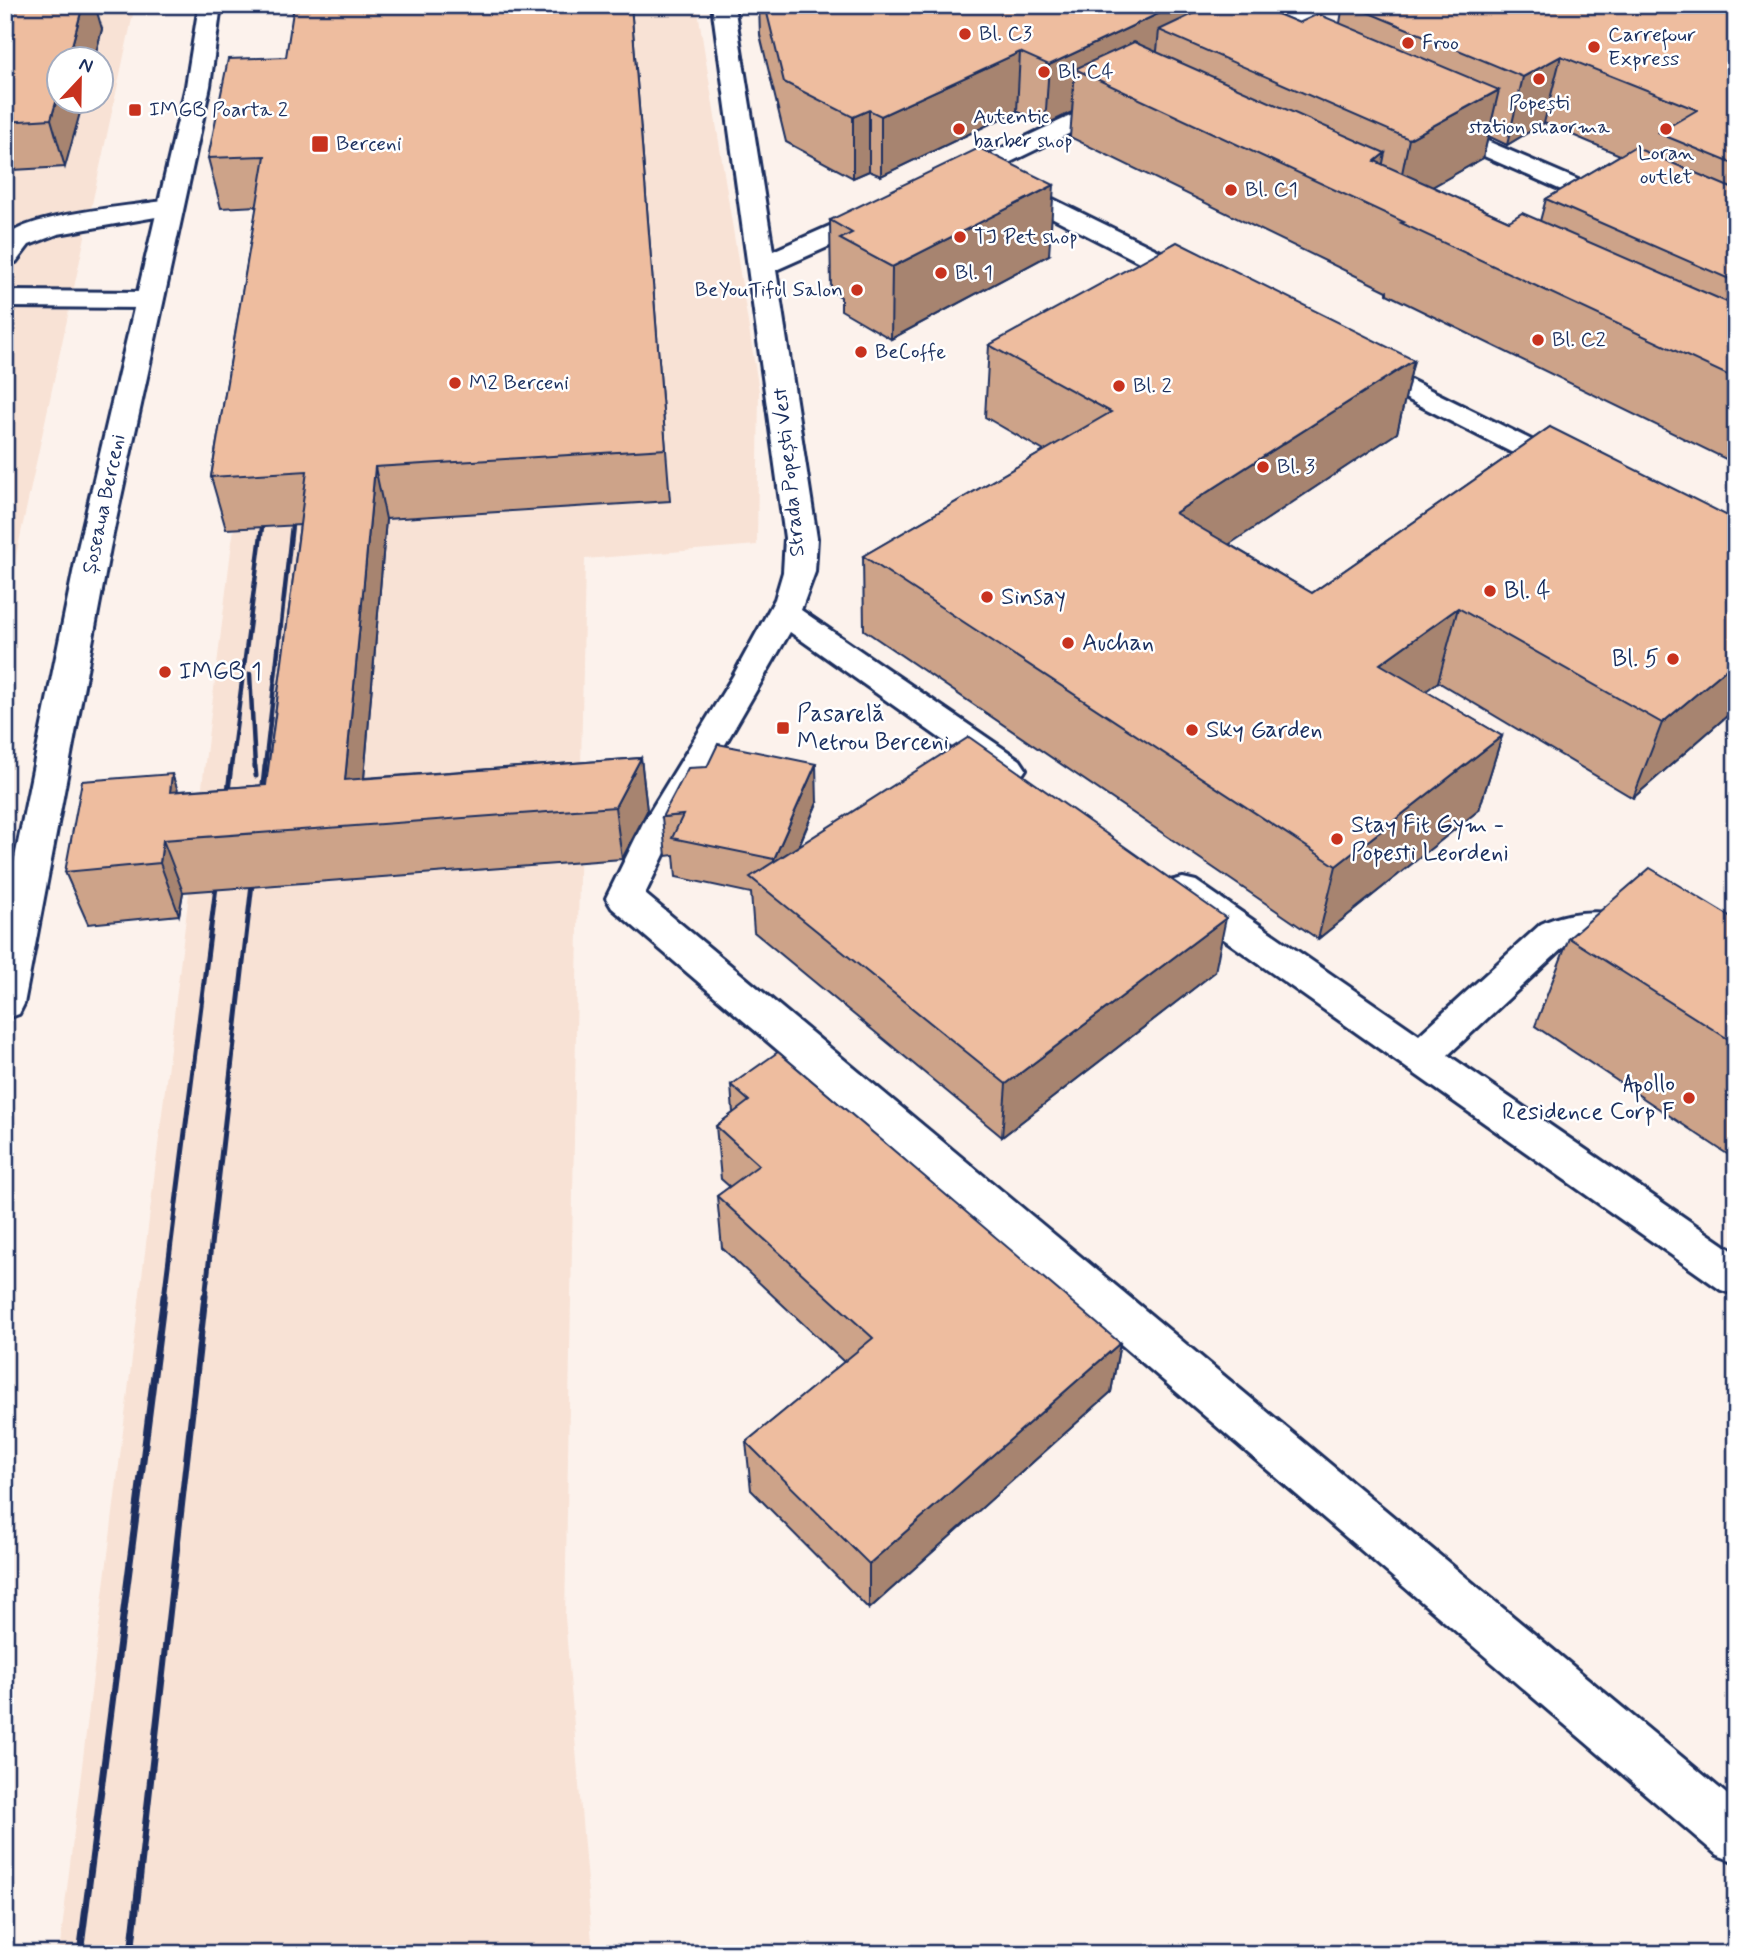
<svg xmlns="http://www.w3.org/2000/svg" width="1741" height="1959" viewBox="0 0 1741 1959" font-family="Mynerve,sans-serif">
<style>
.built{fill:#f8e2d5;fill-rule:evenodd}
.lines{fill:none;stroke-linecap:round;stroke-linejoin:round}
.minor-casing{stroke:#1b2f5e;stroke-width:6}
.major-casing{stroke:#1b2f5e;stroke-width:6}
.minor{fill:#fff;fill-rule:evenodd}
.major{fill:#fff;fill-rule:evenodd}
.rail-far2{stroke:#1b2f5e;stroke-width:4.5}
.rail-far1{stroke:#1b2f5e;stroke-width:5}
.rail{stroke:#1b2f5e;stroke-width:7}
.wall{fill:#cda389;stroke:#1b2f5e;stroke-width:2;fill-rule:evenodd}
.shaded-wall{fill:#a7846f;stroke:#1b2f5e;stroke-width:2}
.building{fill:#eebd9f;stroke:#1b2f5e;stroke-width:2}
.poi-dot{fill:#c8321e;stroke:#fff;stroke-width:2.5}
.labels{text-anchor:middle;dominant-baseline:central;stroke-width:5;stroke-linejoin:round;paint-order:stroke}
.far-poi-label{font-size:21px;fill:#1b2f5e;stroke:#fff;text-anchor:start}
.far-street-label{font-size:21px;fill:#1b2f5e;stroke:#fff}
.poi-label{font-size:24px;fill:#1b2f5e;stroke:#fff;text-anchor:start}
</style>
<rect width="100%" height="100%" fill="#fcf2ec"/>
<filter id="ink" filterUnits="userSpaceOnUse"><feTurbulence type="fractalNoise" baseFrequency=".0143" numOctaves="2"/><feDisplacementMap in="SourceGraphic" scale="14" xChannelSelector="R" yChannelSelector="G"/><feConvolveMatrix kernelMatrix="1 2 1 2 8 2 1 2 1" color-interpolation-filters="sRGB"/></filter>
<g filter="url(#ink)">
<!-- built -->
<g class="built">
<path d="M5,5H135L5,607ZM60,60H102V102H60Z"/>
<polygon points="312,5 697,5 759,391 757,545 585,559 565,1617 593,1954 59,1954 232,542"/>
</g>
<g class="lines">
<!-- minor casing -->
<g class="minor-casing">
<g id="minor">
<polygon points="712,5 734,5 773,251 868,209 886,209 890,215 886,221 776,270 817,538 815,572 801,610 1020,760 1026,769 1020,778 1008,781 996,778 790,632 679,824 645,894 1736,1802 1736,1862 1717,1855 612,908 606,898 643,823 733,676 775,599 783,572 785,538"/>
<polygon points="1299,5 1328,5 1325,10 1249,47 1233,47 1229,42 1233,37"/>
<polygon points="1117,94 1126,96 1129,101 1126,106 963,185 945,185 941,180 945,175"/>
<polygon points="1436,119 1627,201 1631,206 1627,211 1609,211 1427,131 1424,126 1427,121"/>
<polygon points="1006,176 1206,274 1210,280 1206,286 1186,286 997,189 993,184 997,179"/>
<path d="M170,200L179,203L183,208L179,213L58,234L29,245L16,262L5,264C5,254 2,239 11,233C41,213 132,206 170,200Z"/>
<polygon points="5,291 149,292 159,294 163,300 159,306 149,308 5,307"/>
<polygon points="1362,356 1578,463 1582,469 1578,475 1567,478 1556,475 1352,371 1348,365 1352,359"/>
<path d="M1183,878L1196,881L1419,1035L1541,924C1573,908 1635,904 1655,940L1649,950C1620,959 1598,928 1567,944L1448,1055L1736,1253V1295L1721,1290L1170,901L1164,891L1170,881Z"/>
</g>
</g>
<!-- major casing -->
<g class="major-casing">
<polygon id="major" points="199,5 221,5 210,86 110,548 24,1004 19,1014 5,1019 5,907 78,548 186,86"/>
</g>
<!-- minor -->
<use href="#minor" class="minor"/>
<!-- major -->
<use href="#major" class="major"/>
<!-- rail-far2 -->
<g class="rail-far2">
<polyline points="250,674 255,767"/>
<polyline points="231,767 262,527"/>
<polyline points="265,767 292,525"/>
</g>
<!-- rail-far1 -->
<g class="rail-far1">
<polyline points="255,766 256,776"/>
<polyline points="261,803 265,766"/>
<polyline points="226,808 231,766"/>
<polyline points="164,1298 218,871"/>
<polyline points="205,1298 254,866"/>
</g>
<!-- rail -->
<g class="rail">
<polyline points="80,1954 164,1296"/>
<polyline points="131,1954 205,1296"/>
</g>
</g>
<!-- wall -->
<g class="wall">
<polygon points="5,5 102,29 94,60 60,60 65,167 13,170 5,195"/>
<polygon points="631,5 670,501 386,519 364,778 641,758 647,811 622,859 183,892 179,915 88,924 65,872 178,791 266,785 300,525 226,529 211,477 257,206 221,208 208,158 286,57"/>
<path d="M759,5H1257L1299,23H1340L1343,5H1736V464L1387,294V291L1070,137L1072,112L1045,125L1017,111L881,176L869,171L853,178L786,142L760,35ZM1544,123L1620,155L1546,199L1540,221H1509L1432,187L1483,158L1488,136L1507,145Z"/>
<polygon points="830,220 1049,255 891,339 841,310 841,297 831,291"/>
<polygon points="989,345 1414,360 1397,433 1229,544 1312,593 1550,427 1736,708 1633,798 1438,682 1425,691 1502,736 1479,810 1318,939 864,630 863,556 1044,451 985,417"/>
<polygon points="817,803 799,846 1215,972 1002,1137 754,932 751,893 676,877 674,855 666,856 662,817"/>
<polygon points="1736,920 1736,1160 1535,1026 1569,938"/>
<polygon points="731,1085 1120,1343 1111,1392 869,1609 751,1490 746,1442 844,1362 722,1248 717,1196 730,1187 721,1179 716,1126 733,1113"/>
</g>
<!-- shaded-wall -->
<g class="shaded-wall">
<polygon points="83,5 95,5 102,29 94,60 68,60"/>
<polygon points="1177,5 1257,5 1200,31 1159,30 1155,72 1075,69 1072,112 1045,125 1049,65"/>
<polygon points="1020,52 1017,111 881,176 881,116"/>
<polygon points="1561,56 1544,123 1507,145 1523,77"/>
<polygon points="60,89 60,102 83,102 65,167 51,119"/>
<polygon points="1499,90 1483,158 1395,208 1409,139"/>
<polygon points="869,110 869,171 853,178 853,117"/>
<polygon points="5,145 13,170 5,195"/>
<polygon points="1385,153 1374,208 1375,161"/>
<polygon points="1054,185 1049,255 891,339 892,267"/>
<polygon points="1414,360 1397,433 1165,587 1175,513"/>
<polygon points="375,467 386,519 360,825 345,780"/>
<polygon points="1458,608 1438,682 1362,739 1380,664"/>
<polygon points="1736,661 1736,708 1633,798 1662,723"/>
<polygon points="1502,736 1479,810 1318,939 1336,866"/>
<polygon points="641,758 647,811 622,859 615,807"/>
<polygon points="816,764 817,803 776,898 774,859"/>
<polygon points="172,774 191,826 170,792"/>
<polygon points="163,840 183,892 179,915 160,863"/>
<polygon points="1226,918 1215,972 1002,1137 1006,1084"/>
<polygon points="1120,1343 1111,1392 869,1609 869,1564"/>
</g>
<!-- building -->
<g class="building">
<polygon points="5,5 83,5 68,60 60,60 60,89 51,119 5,122"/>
<polygon points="294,5 631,5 666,449 375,467 345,780 641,758 615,807 163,840 160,863 65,872 82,781 172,774 170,792 266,785 307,471 211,477 265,156 208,158 228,59 286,57"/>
<polygon points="765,5 1177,5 1049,65 1020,52 881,116 869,110 853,117 784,82"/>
<polygon points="1212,5 1256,5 1299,23 1318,14 1499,90 1409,139 1159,30"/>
<polygon points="1350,5 1736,5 1736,165 1658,133 1697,110 1561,56 1523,77"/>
<polygon points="1134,42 1385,153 1375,161 1509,221 1522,213 1736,306 1736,379 1401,223 1404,222 1075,69"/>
<polygon points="1634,147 1736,190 1736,282 1546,199"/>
<polygon points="979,148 1054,185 892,267 840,239 852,233 830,220"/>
<polygon points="1177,242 1414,360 1175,513 1312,593 1550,427 1736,520 1736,661 1662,723 1458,608 1380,664 1502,736 1336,866 863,556 1111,412 989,345"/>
<polygon points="969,737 1226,918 1006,1084 750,877"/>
<polygon points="718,744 816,764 774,859 672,838 683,815 662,817 688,768 707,767"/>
<polygon points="1650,868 1736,920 1736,1044 1569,938"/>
<polygon points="778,1052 1120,1343 869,1564 746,1442 873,1338 717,1196 759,1165 716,1126 749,1101 731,1085"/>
</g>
</g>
<!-- markers -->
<g class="poi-dot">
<circle cx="965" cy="34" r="7"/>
<circle cx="1408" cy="43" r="7"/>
<circle cx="1594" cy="47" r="7"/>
<circle cx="1044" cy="72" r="7"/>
<circle cx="1539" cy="79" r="7"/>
<rect x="128" y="103" width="14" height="14" rx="3.5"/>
<circle cx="959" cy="129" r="7"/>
<circle cx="1666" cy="129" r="7"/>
<rect x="311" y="135" width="18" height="18" rx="3.5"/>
<circle cx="1231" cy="190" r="7"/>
<circle cx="960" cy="237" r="7"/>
<circle cx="941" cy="273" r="7"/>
<circle cx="857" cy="290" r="7"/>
<circle cx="1538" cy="340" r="7"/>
<circle cx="861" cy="352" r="7"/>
<circle cx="455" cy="383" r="7"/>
<circle cx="1119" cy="386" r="7"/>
<circle cx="1263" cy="467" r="7"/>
<circle cx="1490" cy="591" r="7"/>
<circle cx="987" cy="597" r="7"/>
<circle cx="1068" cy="643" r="7"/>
<circle cx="1673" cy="659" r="7"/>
<circle cx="165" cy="672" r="7"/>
<rect x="776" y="721" width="14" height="14" rx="3.5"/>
<circle cx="1192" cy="730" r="7"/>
<circle cx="1337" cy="839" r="7"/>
<circle cx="1689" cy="1098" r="7"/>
</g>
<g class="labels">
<!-- far-poi labels -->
<g class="far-poi-label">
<text x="979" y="34">Bl. C3</text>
<text x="1608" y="35">Carrefour<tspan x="1608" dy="24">Express</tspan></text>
<text x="1422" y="43">Froo</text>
<text x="1058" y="72">Bl. C4</text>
<text x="1539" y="103" text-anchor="middle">Popești<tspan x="1539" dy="24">station shaorma</tspan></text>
<text x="149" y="110">IMGB Poarta 2</text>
<text x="973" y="117">Autentic<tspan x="973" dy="24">barber shop</tspan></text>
<text x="336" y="144">Berceni</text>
<text x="1666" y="153" text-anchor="middle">Loran<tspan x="1666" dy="24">outlet</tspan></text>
<text x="1245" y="190">Bl. C1</text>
<text x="974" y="237">TJ Pet shop</text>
<text x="955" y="273">Bl. 1</text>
<text x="843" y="290" text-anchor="end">BeYouTiful Salon</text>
<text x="1552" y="340">Bl. C2</text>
<text x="875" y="352">BeCoffe</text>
<text x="469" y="383">M2 Berceni</text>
<text x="1133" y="386">Bl. 2</text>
<text x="1277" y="467">Bl. 3</text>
</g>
<!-- far-street labels -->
<g class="far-street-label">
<text transform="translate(789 472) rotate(-96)">Strada Popești Vest</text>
<text transform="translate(104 504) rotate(-78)">Șoseaua Berceni</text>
</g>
<!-- poi labels -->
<g class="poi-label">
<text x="1504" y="591">Bl. 4</text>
<text x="1001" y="597">Sinsay</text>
<text x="1082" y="643">Auchan</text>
<text x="1659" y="659" text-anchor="end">Bl. 5</text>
<text x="179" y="672">IMGB 1</text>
<text x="797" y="714">Pasarelă<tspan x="797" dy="28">Metrou Berceni</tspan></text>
<text x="1206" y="730">Sky Garden</text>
<text x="1351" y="825">Stay Fit Gym -<tspan x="1351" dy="28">Popesti Leordeni</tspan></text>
<text x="1675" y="1084" text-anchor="end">Apollo<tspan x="1675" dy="28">Residence Corp F</tspan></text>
</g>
</g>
<!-- margin -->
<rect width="1741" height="1959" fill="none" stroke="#fff" stroke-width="28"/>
<rect x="14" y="14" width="1713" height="1931" fill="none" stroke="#1b2f5e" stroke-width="2.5" filter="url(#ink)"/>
<!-- north arrow -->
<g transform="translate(80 80) rotate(22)"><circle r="33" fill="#ffffff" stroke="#a4acbf" stroke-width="2"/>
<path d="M0-5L12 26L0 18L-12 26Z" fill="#c8321e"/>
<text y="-10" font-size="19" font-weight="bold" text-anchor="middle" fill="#1b2f5e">N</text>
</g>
</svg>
